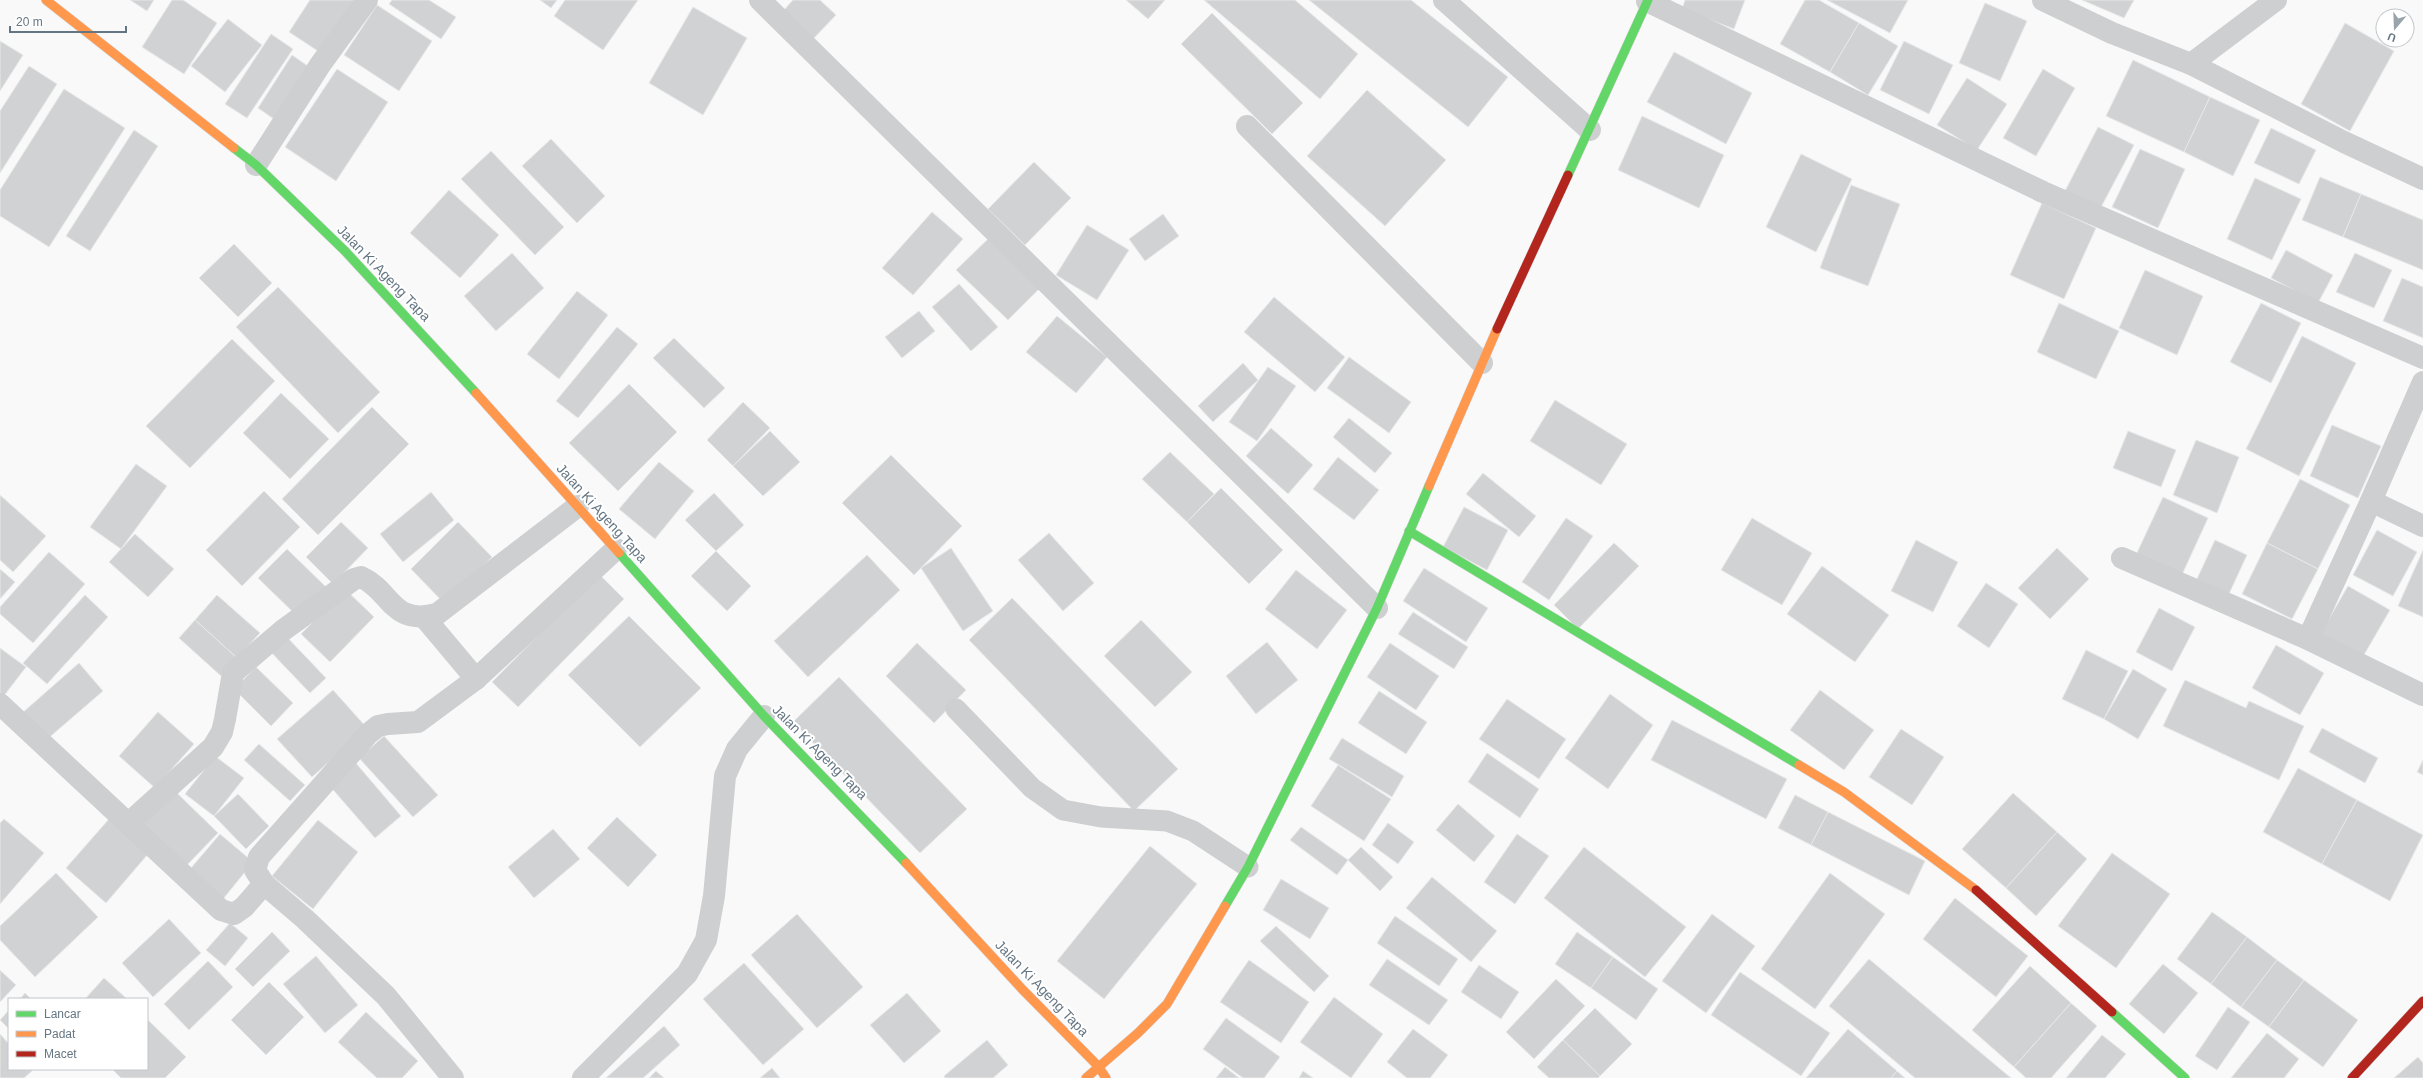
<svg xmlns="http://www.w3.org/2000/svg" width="2423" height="1078" viewBox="0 0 2423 1078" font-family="Arial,sans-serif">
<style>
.building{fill:#d0d2d3;stroke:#e8e8e8}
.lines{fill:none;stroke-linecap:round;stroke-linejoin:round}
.fast-casing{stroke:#d5d6d7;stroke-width:10}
.slow-casing{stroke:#d5d6d7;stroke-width:10}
.jam-casing{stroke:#d5d6d7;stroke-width:10}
.lane{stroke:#cecfd0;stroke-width:21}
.street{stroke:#cecfd0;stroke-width:22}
.fast{stroke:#63d668;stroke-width:9}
.slow{stroke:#ff974d;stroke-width:9}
.jam{stroke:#b3261e;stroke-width:9}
.labels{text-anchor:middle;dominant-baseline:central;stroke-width:4;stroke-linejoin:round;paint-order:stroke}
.street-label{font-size:14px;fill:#657683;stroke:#fff}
</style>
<rect width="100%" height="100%" fill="#f9f9f9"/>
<!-- building -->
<g class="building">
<polygon points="130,0 154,0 147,11"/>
<polygon points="172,0 183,0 217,23 184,74 142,47"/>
<polygon points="310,0 361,0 324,55 289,32"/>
<polygon points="392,0 429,0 456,17 441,39 389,4"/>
<polygon points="540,0 557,0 551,8"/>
<polygon points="565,0 638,0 603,50 554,16"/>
<polygon points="793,0 820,0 836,15 813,39 783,11"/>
<polygon points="1126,0 1165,0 1148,19"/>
<polygon points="1204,0 1295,0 1358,54 1320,99"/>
<polygon points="1309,0 1411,0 1508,77 1468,127"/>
<polygon points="1685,0 1745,0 1734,29 1682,9"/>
<polygon points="1805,0 1819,0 1859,23 1830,72 1780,44"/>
<polygon points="1827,0 1908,0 1890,33"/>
<polygon points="2082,0 2134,0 2124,18"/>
<polygon points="1985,3 2027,21 2000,81 1959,63"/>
<polygon points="377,5 432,41 399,91 344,55"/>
<polygon points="693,7 747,38 703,115 649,83"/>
<polygon points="1212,13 1303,103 1272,134 1181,44"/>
<polygon points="228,19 262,45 225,92 191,66"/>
<polygon points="1859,23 1898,46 1868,95 1830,72"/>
<polygon points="2345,23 2394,51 2350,131 2301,104"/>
<polygon points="271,34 293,49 247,118 225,104"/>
<polygon points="0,41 23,55 0,91"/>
<polygon points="1904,41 1953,65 1929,114 1880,90"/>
<polygon points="1674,52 1752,93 1726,144 1647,102"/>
<polygon points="292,55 315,71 281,124 258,108"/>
<polygon points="2133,60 2210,97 2184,152 2106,116"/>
<polygon points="29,66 57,84 0,173 0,111"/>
<polygon points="337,69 388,102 336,181 285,147"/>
<polygon points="2043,69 2075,88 2036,156 2003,138"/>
<polygon points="1967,78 2007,104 1977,150 1937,125"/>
<polygon points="64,89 125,128 49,247 0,216 0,190"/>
<polygon points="1367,90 1446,160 1385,226 1307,156"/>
<polygon points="2210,97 2260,120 2233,176 2184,152"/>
<polygon points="1642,116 1724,155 1699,208 1618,170"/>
<polygon points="2098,127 2134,145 2099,211 2064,193"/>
<polygon points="2271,128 2316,150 2299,184 2254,163"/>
<polygon points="134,130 158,146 90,251 66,236"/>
<polygon points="551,139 605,196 577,223 522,166"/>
<polygon points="2140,149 2185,169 2158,228 2112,207"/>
<polygon points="491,151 564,227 535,255 461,179"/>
<polygon points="1801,154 1852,179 1816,252 1766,227"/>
<polygon points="1034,162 1071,198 1025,245 988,209"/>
<polygon points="2320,177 2361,194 2343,237 2302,220"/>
<polygon points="2255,178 2301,199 2272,260 2227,239"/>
<polygon points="1851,185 1900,204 1868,286 1820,268"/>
<polygon points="449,190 499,235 460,278 410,233"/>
<polygon points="2361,194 2423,220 2423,270 2343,237"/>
<polygon points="2042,203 2096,228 2064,299 2010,275"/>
<polygon points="932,212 963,239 913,295 882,268"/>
<polygon points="1163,214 1179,236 1145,261 1129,239"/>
<polygon points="1087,225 1129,250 1097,300 1056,275"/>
<polygon points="992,235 1043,285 1008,320 956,270"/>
<polygon points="234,244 272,283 238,317 199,278"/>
<polygon points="2286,250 2333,275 2318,303 2271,278"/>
<polygon points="512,253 544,288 496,331 464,296"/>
<polygon points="2355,253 2392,270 2374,308 2336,292"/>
<polygon points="2145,270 2203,296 2177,355 2119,328"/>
<polygon points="2402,278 2423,287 2423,338 2383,321"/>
<polygon points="959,284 998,327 971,351 932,307"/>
<polygon points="278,287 380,392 338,433 236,327"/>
<polygon points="577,291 608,315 559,379 527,354"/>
<polygon points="1274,297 1345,357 1315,392 1244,332"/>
<polygon points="2059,303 2119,331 2096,379 2037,352"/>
<polygon points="2261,303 2301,323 2271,383 2230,362"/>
<polygon points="919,311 935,331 902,358 885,337"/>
<polygon points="1057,316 1107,357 1076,393 1026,352"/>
<polygon points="617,327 638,344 578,418 556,401"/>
<polygon points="2302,336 2356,363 2299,476 2246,449"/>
<polygon points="674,338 725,388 704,408 653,358"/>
<polygon points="232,339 275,381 190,468 146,426"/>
<polygon points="1349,357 1411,402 1389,433 1327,388"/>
<polygon points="1243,363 1258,380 1213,422 1198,406"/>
<polygon points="1268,367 1296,386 1257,441 1229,422"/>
<polygon points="629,384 677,432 618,491 569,443"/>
<polygon points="281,393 329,439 290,479 243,433"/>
<polygon points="1555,400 1627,444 1601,485 1530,441"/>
<polygon points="743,402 770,428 733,466 707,440"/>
<polygon points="372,407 409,444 318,535 282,499"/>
<polygon points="1349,418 1392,453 1375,473 1333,437"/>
<polygon points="2332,425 2381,446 2358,498 2310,476"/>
<polygon points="1271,428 1313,465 1288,494 1246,456"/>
<polygon points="770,431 800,462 763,496 733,466"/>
<polygon points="2128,431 2176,450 2161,487 2113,468"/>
<polygon points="2196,440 2239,457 2217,513 2173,495"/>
<polygon points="1170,452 1214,494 1187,522 1142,479"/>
<polygon points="891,455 962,526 914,575 842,503"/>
<polygon points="1338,457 1379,490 1354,520 1313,489"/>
<polygon points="659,462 694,491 655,539 619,509"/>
<polygon points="136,464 167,486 121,549 90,527"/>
<polygon points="1483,473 1536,516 1519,537 1466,494"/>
<polygon points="2300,479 2350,505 2318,569 2267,543"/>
<polygon points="1221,488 1283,550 1249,584 1187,522"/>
<polygon points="264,491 300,527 242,586 206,550"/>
<polygon points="431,492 454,520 403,562 380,534"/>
<polygon points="714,493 744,525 716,551 685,520"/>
<polygon points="0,495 46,536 13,572 0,560"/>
<polygon points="2163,497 2208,518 2180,579 2135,557"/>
<polygon points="1464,507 1508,530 1487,570 1443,547"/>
<polygon points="1566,518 1593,536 1549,600 1522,582"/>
<polygon points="1752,518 1812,553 1782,605 1721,570"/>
<polygon points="341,522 368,548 333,584 306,557"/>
<polygon points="458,522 492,557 444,603 411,569"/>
<polygon points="2377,530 2417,552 2393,596 2353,575"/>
<polygon points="1049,533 1094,583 1063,611 1018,560"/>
<polygon points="135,534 174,569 148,597 109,562"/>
<polygon points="1916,540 1958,562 1933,612 1891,591"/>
<polygon points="2215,540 2247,555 2228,596 2196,581"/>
<polygon points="1614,543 1639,566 1578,629 1554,605"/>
<polygon points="2267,543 2318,569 2292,619 2242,594"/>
<polygon points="951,548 993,611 963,631 921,568"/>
<polygon points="2057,548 2089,579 2050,619 2018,588"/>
<polygon points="287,549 327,588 298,617 258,578"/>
<polygon points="2423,550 2423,617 2398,606"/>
<polygon points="716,551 751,586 727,611 691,576"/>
<polygon points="49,552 85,584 33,643 0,614 0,607"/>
<polygon points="867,555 900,590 808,677 774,641"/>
<polygon points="1822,566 1889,615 1855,662 1787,614"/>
<polygon points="1424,568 1488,608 1466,642 1403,601"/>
<polygon points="0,569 15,582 0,599"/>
<polygon points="1296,570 1347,610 1317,649 1265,609"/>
<polygon points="599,574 624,599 518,707 492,682"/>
<polygon points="1986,583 2018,604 1989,648 1957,626"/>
<polygon points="2348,586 2390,610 2361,660 2319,636"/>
<polygon points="345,589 374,617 330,662 301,634"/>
<polygon points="85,595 108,617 47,684 23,663"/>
<polygon points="217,595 260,633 237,658 195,620"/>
<polygon points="1012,598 1178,769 1134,811 969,640"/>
<polygon points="2159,608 2195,627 2172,671 2136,652"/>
<polygon points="1413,612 1468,647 1454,669 1398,634"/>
<polygon points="629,616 701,688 640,747 568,675"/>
<polygon points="195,620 237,658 221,676 179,638"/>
<polygon points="1141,620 1192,672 1155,707 1104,656"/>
<polygon points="283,633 326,678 310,693 267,648"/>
<polygon points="1267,642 1298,680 1256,714 1226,676"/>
<polygon points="917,643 966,690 934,723 886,676"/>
<polygon points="1390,643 1439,676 1416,710 1367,677"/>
<polygon points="2276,645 2324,673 2300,715 2252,688"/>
<polygon points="0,648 26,667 3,697 0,694"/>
<polygon points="2086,650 2128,671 2104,719 2062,699"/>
<polygon points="79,663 103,691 45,741 21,714"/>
<polygon points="256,667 293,703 271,726 234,689"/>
<polygon points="2133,669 2167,689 2138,739 2104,719"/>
<polygon points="839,677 967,809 920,853 793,722"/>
<polygon points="2185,680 2246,708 2249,701 2304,726 2279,780 2163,726"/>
<polygon points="333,690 367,728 312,777 277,739"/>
<polygon points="1820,690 1874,730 1844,770 1790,730"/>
<polygon points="1379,691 1427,722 1406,754 1358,723"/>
<polygon points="1610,694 1653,725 1608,789 1565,758"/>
<polygon points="1507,699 1566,739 1539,779 1479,739"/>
<polygon points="158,712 194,744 155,788 119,756"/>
<polygon points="1672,720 1787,779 1766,819 1651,760"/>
<polygon points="2322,728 2378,758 2365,783 2309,752"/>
<polygon points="1901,729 1944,757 1912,805 1869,777"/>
<polygon points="384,736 438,795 413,817 359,758"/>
<polygon points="1342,738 1404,776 1392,797 1329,759"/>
<polygon points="259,744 305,785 290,801 244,760"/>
<polygon points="1487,753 1539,789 1520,818 1468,782"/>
<polygon points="215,756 244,778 214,816 185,794"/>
<polygon points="2423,760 2423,775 2417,772"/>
<polygon points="355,762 401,816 375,838 329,785"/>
<polygon points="1338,765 1391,799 1364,841 1311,806"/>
<polygon points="2298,768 2357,800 2322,864 2263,832"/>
<polygon points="176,792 218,833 186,866 143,825"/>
<polygon points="2013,793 2057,832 2006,888 1962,849"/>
<polygon points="238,794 269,826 246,849 214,816"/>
<polygon points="1795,795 1828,812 1811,845 1778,828"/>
<polygon points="2357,800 2423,835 2390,901 2322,864"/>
<polygon points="1458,804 1495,836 1474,862 1436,830"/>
<polygon points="1828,812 1925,861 1909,895 1811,845"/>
<polygon points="617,817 657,855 628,887 587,848"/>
<polygon points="4,819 44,853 0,904 0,823"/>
<polygon points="109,819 148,854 106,903 66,868"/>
<polygon points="318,820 358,852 313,909 272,876"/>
<polygon points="1388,823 1414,842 1398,864 1372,845"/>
<polygon points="1301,827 1348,860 1337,875 1290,840"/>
<polygon points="553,829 580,859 534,898 508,867"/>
<polygon points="2057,832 2087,859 2036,916 2006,888"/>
<polygon points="220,834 253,862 219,904 185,875"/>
<polygon points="1517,834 1549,856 1515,904 1484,882"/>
<polygon points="1150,846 1197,884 1104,999 1057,961"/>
<polygon points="1361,847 1393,877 1380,891 1348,860"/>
<polygon points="1584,847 1686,927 1645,977 1544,898"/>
<polygon points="2112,853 2170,894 2116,968 2058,926"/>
<polygon points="56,873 98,917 35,977 0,940 0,926"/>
<polygon points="1830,873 1885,914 1815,1009 1761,969"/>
<polygon points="1432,877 1497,931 1471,962 1406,908"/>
<polygon points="1281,879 1329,908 1310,939 1263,910"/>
<polygon points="1955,898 2028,956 1996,997 1923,939"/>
<polygon points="2212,912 2247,937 2211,984 2177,959"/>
<polygon points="797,914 863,987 817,1028 751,955"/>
<polygon points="1712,914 1755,946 1706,1013 1662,981"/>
<polygon points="1395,916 1458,959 1439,986 1377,943"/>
<polygon points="169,919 201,953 153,997 122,963"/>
<polygon points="230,923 248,938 225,966 206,950"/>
<polygon points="1276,926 1329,976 1314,992 1260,941"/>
<polygon points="272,932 290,951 253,987 235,969"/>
<polygon points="1577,932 1613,957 1591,988 1555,964"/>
<polygon points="2247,937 2277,960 2241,1007 2211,984"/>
<polygon points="316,956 358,1005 325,1033 283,984"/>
<polygon points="1613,957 1658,989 1636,1020 1591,988"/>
<polygon points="1387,959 1448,1000 1429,1025 1369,985"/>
<polygon points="1869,959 2011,1078 1915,1078 1829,1006"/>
<polygon points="1249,960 1309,1002 1281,1043 1220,1002"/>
<polygon points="2277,960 2304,980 2269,1027 2241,1007"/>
<polygon points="208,961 233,987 189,1030 164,1004"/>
<polygon points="744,963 804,1029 763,1065 703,999"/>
<polygon points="2163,964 2198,993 2164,1034 2129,1004"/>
<polygon points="1479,965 1519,992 1501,1019 1461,992"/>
<polygon points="2030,966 2071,1003 2014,1067 1972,1030"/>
<polygon points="0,970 16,985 0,1002"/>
<polygon points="1740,972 1830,1033 1801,1076 1711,1015"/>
<polygon points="104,978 127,999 85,999"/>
<polygon points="1556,979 1585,1006 1534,1059 1506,1032"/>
<polygon points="2304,980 2358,1020 2323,1067 2269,1027"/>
<polygon points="269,982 304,1017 266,1055 231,1020"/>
<polygon points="25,993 31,999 20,999"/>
<polygon points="907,993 941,1031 904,1063 870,1025"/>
<polygon points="1334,997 1383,1034 1351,1078 1300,1042"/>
<polygon points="2071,1003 2097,1026 2051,1078 2026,1078 2014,1067"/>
<polygon points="2228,1007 2250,1022 2217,1070 2195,1056"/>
<polygon points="1595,1008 1632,1044 1600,1076 1563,1040"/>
<polygon points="9,1010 9,1029 0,1020"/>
<polygon points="366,1012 418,1061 402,1078 377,1078 338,1042"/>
<polygon points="1226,1018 1280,1057 1264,1078 1243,1078 1203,1049"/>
<polygon points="147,1019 186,1057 165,1078 121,1078 112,1069 147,1069"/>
<polygon points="664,1026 680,1045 643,1078 606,1078"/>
<polygon points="1413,1029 1448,1055 1430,1078 1407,1078 1387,1062"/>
<polygon points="1848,1029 1897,1071 1891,1078 1806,1078"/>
<polygon points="2267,1033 2299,1059 2284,1078 2231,1078"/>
<polygon points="0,1034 9,1044 9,1069 33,1070 24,1078 0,1078"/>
<polygon points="2102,1035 2126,1054 2105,1078 2066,1078"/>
<polygon points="987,1040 1008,1065 993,1078 945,1078 944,1076"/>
<polygon points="1563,1040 1600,1076 1598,1078 1549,1078 1537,1067"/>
<polygon points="2418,1057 2423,1063 2423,1078 2394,1078"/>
<polygon points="1225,1067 1239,1078 1216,1078"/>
<polygon points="772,1068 780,1078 760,1078"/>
<polygon points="656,1071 664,1078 649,1078"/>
<polygon points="1303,1071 1313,1078 1299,1078"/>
<polygon points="1897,1071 1905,1078 1891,1078"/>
</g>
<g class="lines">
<!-- fast casing -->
<g class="fast-casing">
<g id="fast">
<polyline points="234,148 256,165 345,251 476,393"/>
<polyline points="1568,175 1648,0"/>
<polyline points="1409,531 1799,765"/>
<polyline points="619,553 764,716 906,863"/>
<polyline points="1225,906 1248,867 1377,608 1429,486"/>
<polyline points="2112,1012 2185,1078"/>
</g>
</g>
<!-- slow casing -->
<g class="slow-casing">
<g id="slow">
<polyline points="46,0 234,148"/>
<polyline points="476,393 619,553"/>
<polyline points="1429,486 1497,329"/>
<polyline points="1799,765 1844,792 1976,890"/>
<polyline points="906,863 1022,989 1098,1066 1106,1078"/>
<polyline points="1086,1078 1138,1033 1167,1004 1225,906"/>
</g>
</g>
<!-- jam casing -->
<g class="jam-casing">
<g id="jam">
<polyline points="1497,329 1568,175"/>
<polyline points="1976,890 2112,1012"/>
<polyline points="2352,1078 2423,1001"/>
</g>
</g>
<!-- lane -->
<polyline class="lane" points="956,709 1032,788 1063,810 1101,817 1167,821 1193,831 1248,867"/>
<!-- street -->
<g class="street">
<polyline points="760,0 1377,608"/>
<polyline points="1444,0 1590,130"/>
<polyline points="2043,0 2112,33 2191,64 2344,142 2423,179"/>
<polyline points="1647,1 2043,192 2423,358"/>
<polyline points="2191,64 2276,0"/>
<polyline points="1247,126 1482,363"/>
<polyline points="256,165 320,65 367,0"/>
<polyline points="2423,382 2371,501 2423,526"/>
<polyline points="2122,558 2308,639 2423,695"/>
<polyline points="424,617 476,679"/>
<polyline points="2308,639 2371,501"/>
<polyline points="0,704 221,910 234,914 244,907 264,884 305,919 386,996 453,1078"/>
<path d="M129,823L213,747L222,732L225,719L233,673L282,631L354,579L361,577C392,591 391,626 437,614L578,506"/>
<polyline points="264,884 255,870 259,857 368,734 378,726 388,724 418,722 476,679 616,549"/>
<polyline points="583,1078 687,974 706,940 714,896 725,776 737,749 764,716"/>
</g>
<!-- fast -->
<use href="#fast" class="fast"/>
<!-- slow -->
<use href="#slow" class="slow"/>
<!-- jam -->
<use href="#jam" class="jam"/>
</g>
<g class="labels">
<!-- street labels -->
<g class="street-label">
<text transform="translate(384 273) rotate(46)">Jalan Ki Ageng Tapa</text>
<text transform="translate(602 513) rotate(48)">Jalan Ki Ageng Tapa</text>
<text transform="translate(820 752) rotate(45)">Jalan Ki Ageng Tapa</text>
<text transform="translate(1042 988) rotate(46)">Jalan Ki Ageng Tapa</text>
</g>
</g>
<!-- legend -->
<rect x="8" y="998" width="140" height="72" fill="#ffffff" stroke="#c1c8cd"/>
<rect x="16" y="1011" width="20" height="6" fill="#63d668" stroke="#c1c8cd"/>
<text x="44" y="1018" font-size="12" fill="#657683">Lancar</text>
<rect x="16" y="1031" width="20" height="6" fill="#ff974d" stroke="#c1c8cd"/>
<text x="44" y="1038" font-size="12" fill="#657683">Padat</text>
<rect x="16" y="1051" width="20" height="6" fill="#b3261e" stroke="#c1c8cd"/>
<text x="44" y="1058" font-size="12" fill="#657683">Macet</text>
<!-- north arrow -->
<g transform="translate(2395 28) rotate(199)"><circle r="19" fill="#ffffff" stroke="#c1c8cd"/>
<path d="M0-3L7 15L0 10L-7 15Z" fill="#99a4ac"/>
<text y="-6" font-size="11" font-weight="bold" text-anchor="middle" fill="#657683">U</text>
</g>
<!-- scale -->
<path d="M10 26v6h116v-6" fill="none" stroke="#657683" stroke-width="2"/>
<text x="16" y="26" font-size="12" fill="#657683" stroke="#ffffff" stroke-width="3" paint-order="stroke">20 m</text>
</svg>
